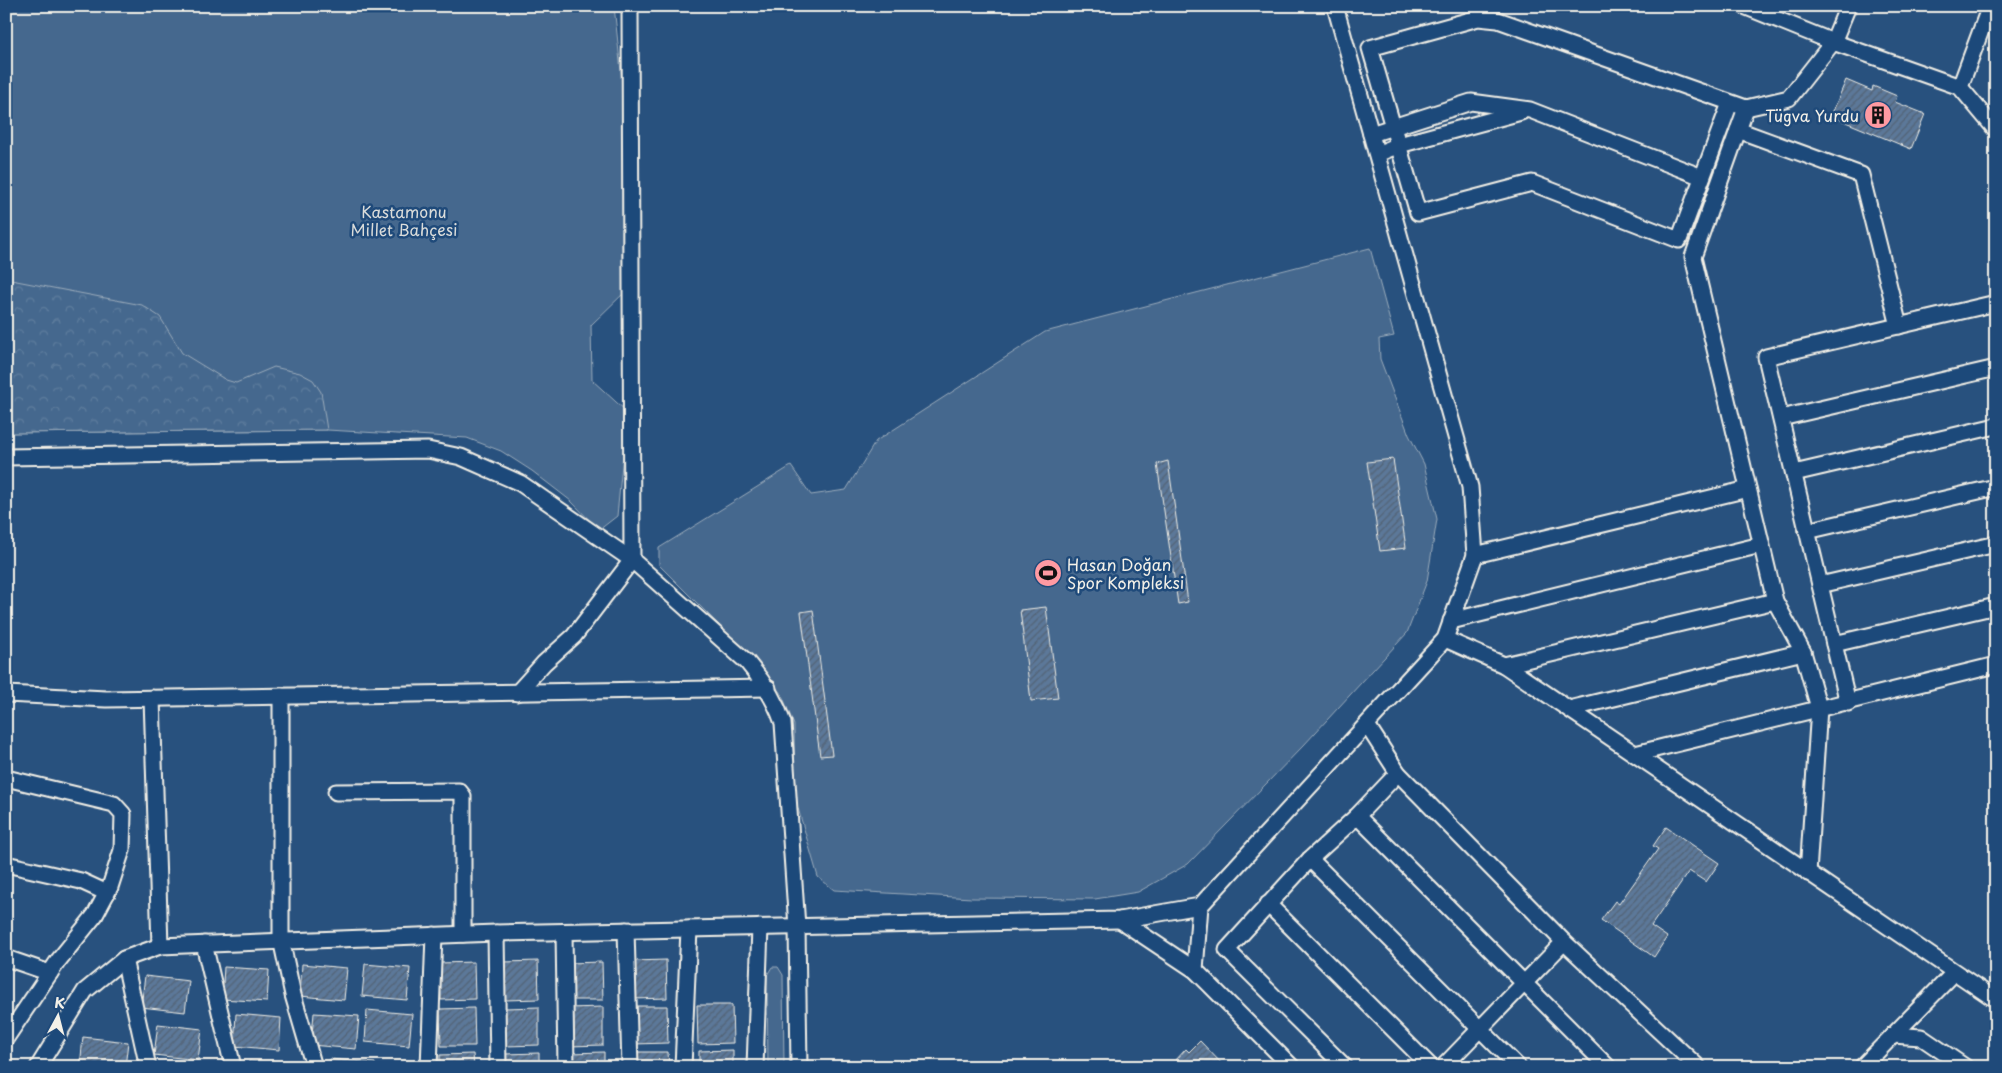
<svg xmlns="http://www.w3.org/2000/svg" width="2002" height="1073" viewBox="0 0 2002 1073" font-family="'Playpen Sans',sans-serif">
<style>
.green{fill:#45688e;stroke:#9cacbb}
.forest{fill:url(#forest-crowns);stroke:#9cacbb}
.building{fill:url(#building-hatch);stroke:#f4f1e8}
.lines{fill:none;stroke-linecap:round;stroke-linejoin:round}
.minor-casing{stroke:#f4f1e8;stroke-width:19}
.minor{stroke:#1f4a7a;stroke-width:15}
.labels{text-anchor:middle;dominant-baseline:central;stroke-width:5;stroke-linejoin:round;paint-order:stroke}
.poi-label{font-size:16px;fill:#f4f1e8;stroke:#1f4a7a;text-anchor:end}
.park-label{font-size:16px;fill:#dadcda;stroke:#1f4a7a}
</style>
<defs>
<pattern id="forest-crowns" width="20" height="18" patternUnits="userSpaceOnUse" patternTransform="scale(1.25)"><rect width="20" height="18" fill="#45688e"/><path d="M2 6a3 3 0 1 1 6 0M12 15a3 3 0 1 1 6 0" fill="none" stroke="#607e9e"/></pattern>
<pattern id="building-hatch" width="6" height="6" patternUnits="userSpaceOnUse" patternTransform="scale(1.25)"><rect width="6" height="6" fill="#5b7899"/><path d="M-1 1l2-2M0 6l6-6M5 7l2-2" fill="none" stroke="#536274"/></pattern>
</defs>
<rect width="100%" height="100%" fill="#28517e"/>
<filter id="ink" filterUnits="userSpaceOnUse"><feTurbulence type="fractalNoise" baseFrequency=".02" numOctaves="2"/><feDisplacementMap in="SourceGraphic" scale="10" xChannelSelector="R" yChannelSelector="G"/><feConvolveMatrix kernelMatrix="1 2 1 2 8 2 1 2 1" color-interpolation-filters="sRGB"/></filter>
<g filter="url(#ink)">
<!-- green -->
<g class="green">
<polygon points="6,6 614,6 625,109 629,288 591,325 592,380 627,412 617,516 599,530 571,501 532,471 501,451 467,438 327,430 6,433"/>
<polygon points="1370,248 1394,336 1379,339 1380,359 1409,435 1424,464 1437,519 1427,581 1407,633 1304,745 1188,864 1138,892 1095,899 972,898 834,890 818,877 795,798 794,725 782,695 760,666 659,565 659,548 791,466 811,495 846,490 876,441 1045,332"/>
<polygon points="772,967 778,967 783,975 784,1067 768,1067 767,975"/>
</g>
<!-- forest -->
<polygon class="forest" points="6,279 142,305 160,317 182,353 226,380 236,383 274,367 300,373 313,380 321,392 327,430 6,433"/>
<!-- building -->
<g class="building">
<polygon points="1846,80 1872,91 1873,86 1897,96 1895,102 1925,114 1911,149 1831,116"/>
<polygon points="1393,459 1406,548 1380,551 1367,462"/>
<polygon points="1168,461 1188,602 1178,604 1157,464"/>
<polygon points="1046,607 1058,698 1031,701 1020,610"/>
<polygon points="813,610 832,755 820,756 801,612"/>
<polygon points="1666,827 1719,863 1706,882 1689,871 1651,926 1667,937 1654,957 1601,920 1615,901 1619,904 1658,849 1653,846"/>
<polygon points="666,960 667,998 633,999 632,961"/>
<polygon points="538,961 539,999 505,1000 504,962"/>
<polygon points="474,962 475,999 441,1000 440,963"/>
<polygon points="602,962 603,1000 569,1000 568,963"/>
<polygon points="302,964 347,968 344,1000 300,996"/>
<polygon points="365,964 410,968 407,1000 362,996"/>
<polygon points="224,967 269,970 267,1002 222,999"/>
<polygon points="145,976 189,981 185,1012 141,1007"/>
<polygon points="697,1005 732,1005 733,1043 698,1044"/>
<polygon points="634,1006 667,1006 668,1043 634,1044"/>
<polygon points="539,1007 539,1045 506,1046 505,1008"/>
<polygon points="603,1007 603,1045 569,1046 568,1008"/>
<polygon points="474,1008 475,1046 441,1046 440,1009"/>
<polygon points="367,1010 412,1014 409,1046 365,1042"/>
<polygon points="314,1013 359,1016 356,1049 311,1045"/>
<polygon points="236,1014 281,1018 279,1050 234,1046"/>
<polygon points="158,1024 202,1029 198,1060 154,1055"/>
<polygon points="83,1037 128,1042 125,1067 80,1067"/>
<polygon points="1200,1041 1225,1067 1181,1067 1175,1061 1186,1049 1189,1052"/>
<polygon points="733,1050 733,1067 699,1067 699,1051"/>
<polygon points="604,1052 604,1067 570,1067 570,1053"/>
<polygon points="635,1052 668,1052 669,1067 635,1067"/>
<polygon points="539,1053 539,1067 505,1067 505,1054"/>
<polygon points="473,1054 474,1067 440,1067 440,1055"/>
<polygon points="330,1059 375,1063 375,1067 329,1067"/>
<polygon points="249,1061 293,1065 293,1067 248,1067"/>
</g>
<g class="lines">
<!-- minor casing -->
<g class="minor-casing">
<g id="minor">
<polyline points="1744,6 1833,42 1960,87 1996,130"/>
<polyline points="1960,87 1990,6"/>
<polyline points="1730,103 1679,240 1532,183 1418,213 1370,48 1478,18 1498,20 1746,108 1789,98 1833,42 1848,6"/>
<polyline points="1746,108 1693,257 1775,601 1803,652 1819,708 1808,873"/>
<polyline points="1738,130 1861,175 1899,326"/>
<polyline points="1371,134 1471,102 1530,110 1702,177"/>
<polyline points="1377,154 1399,145 1521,112"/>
<polyline points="1781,418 1996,368"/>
<path d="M6,457L428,450L461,457L520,483L632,560L747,662C763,681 775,699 783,723L797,927L799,1067"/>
<polyline points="1794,473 1996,426"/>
<polyline points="1807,531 1996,487"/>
<polyline points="1475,555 1748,489"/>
<polyline points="1820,585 1996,544"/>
<polyline points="1451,621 1761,545"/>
<polyline points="1445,639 1504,665 1996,1000"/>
<polyline points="1834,644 1996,606"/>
<polyline points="1504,665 1775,601"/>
<polyline points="517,693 544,663 574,636 632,560 630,6"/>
<polyline points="6,694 106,699 768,688"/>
<polyline points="281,696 281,939 293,995 314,1067"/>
<polyline points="152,698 160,946"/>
<polyline points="1848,703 1766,357 1996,303"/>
<polyline points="1569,709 1803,652"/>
<polyline points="1367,725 1398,773 1564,942 1698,1067"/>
<polyline points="1635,754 1996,665"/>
<polyline points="6,778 114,804 123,814 122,850 110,887 95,915 58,961 6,1038"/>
<polyline points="336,792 459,791 463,796 463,934"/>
<polyline points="1357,816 1608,1067"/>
<polyline points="1310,859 1518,1067"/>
<polyline points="6,864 81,881 107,893"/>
<polyline points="1268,904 1431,1067"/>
<polyline points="1120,920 1195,970 1292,1067"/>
<polyline points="626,930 630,1067"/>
<polyline points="564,932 566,1067"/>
<polyline points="496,933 498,1067"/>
<polyline points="204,944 233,1067"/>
<polyline points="6,958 50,973"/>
<polyline points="124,959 148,1067"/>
<polyline points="1195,970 1200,906"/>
<polyline points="1893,1035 1921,1037 1965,1067"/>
<polyline points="38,1067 85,991 124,959 160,946 496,933 1120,920 1200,906 1445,639 1475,555 1470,487 1335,6"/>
<polyline points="429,1067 434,935"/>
<polyline points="683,1067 689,929"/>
<polyline points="755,1067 760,927"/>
<polyline points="1345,1067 1227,950 1310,859 1357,816 1398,773"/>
<polyline points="1443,1067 1564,942"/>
<polyline points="1862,1067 1954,973"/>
</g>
</g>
<!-- minor -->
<use href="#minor" class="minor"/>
</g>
</g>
<!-- icons -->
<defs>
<g id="building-disc" transform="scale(1.4375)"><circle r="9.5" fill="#ff9aa2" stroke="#1f4a7a"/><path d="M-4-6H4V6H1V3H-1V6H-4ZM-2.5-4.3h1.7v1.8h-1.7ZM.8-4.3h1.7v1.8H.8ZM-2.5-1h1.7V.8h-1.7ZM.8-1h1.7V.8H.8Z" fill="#111"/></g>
<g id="stadium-disc" transform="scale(1.4375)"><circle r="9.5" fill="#ff9aa2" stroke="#1f4a7a"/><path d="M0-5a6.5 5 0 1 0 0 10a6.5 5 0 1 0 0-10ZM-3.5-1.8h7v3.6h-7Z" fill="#111"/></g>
</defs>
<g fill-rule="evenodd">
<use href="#building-disc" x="1878" y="115"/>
<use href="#stadium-disc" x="1048" y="573"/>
</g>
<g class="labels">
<!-- poi labels -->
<g class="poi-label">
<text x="1859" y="115">Tügva Yurdu</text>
<text x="1067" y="564" text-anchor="start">Hasan Doğan<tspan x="1067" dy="18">Spor Kompleksi</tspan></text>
</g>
<!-- park labels -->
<g class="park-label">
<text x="404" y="211">Kastamonu<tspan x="404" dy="18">Millet Bahçesi</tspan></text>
</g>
</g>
<!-- margin -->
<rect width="2002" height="1073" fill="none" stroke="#1f4a7a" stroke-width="25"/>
<rect x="12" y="12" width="1977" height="1048" fill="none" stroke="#f4f1e8" stroke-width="2" filter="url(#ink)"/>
<!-- north arrow -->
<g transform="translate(58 1016) rotate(7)" stroke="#1f4a7a" stroke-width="4" paint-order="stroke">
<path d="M0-4L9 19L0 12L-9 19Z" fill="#f4f1e8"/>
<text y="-8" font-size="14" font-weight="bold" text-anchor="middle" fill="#f4f1e8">K</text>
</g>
</svg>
